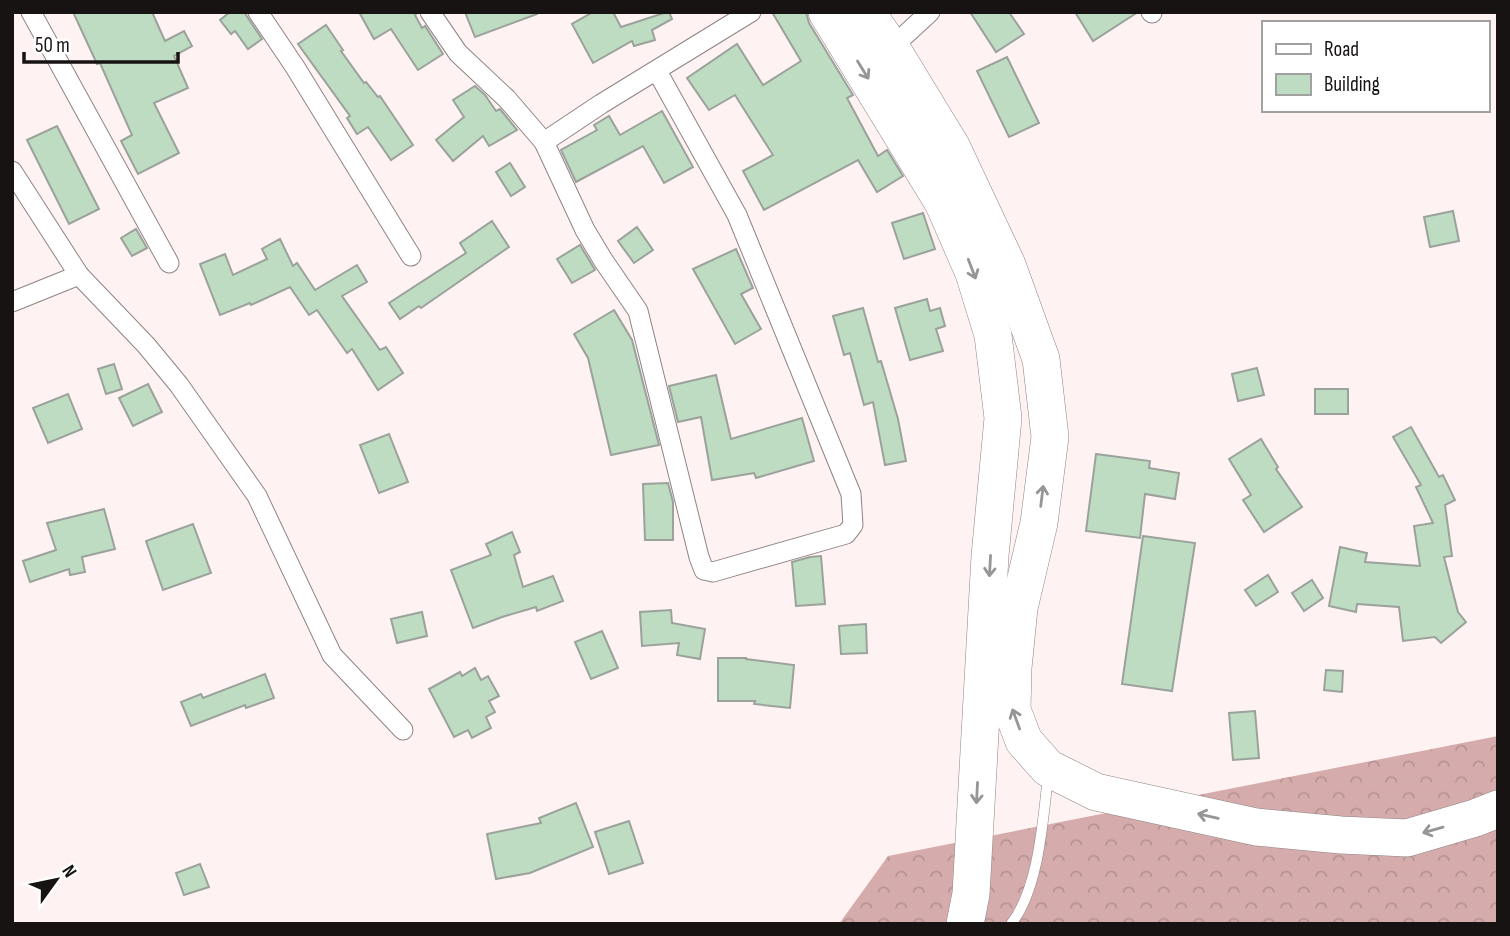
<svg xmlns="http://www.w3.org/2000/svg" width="1510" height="936" viewBox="0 0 1510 936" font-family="'Sofia Sans Condensed',sans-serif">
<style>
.forest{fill:url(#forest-crowns)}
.building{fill:#bedcc1;stroke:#9ba29b;stroke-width:2}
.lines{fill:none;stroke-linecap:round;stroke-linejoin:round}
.lane-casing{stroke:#8f8484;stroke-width:11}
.street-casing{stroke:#8f8484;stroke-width:21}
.highway-casing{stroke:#8f8484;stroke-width:38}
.lane{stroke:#fff;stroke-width:10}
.street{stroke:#fff;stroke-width:19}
.highway{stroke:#fff;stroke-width:37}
.oneway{stroke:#979595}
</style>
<defs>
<pattern id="forest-crowns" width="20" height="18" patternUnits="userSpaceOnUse" patternTransform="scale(1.75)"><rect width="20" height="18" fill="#d5acab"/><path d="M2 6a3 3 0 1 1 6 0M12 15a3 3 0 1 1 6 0" fill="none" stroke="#b69392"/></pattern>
</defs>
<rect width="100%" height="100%" fill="#fef2f2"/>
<!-- forest -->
<polygon class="forest" points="1498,736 1498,924 839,924 888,856"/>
<!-- building -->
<g class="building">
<polygon points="73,12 152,12 165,41 184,31 192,46 174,56 188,88 154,103 179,153 138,174 121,141 132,135 100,63 97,64"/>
<polygon points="230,12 244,12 262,39 248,49 235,31 231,34 220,20"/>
<polygon points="359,12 418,12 415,15 422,28 425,26 443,54 418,70 391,29 374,39"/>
<polygon points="465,12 537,12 537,14 475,37"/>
<polygon points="593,12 613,12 621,27 667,12 669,12 672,19 652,30 655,40 634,46 632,41 593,63 572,24"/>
<polygon points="772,12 806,12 809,23 853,95 847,98 878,156 887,150 903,176 877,192 858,160 764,210 743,171 773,155 735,95 709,110 687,78 737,44 763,85 801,61"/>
<polygon points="970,12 1009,12 1024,34 996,52"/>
<polygon points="1075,12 1138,12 1093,41"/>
<polygon points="326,25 343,50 341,51 364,83 366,82 378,97 380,96 413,145 391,160 368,127 357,134 347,118 350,116 298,44"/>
<polygon points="1007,57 1039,123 1009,137 977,71"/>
<polygon points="475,86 485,95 496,111 500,109 517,130 489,146 483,136 453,161 436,140 464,117 453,100"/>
<polygon points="662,111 693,167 664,183 643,146 576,182 561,150 597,130 594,125 609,116 620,135"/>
<polygon points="57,126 99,209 69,224 27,140"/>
<polygon points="510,163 525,187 511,196 496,172"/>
<polygon points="1453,211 1459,241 1430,247 1424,217"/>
<polygon points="923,213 935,249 904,259 892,223"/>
<polygon points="492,221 509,247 421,308 419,306 400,319 389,303 466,253 460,243"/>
<polygon points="637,227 653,250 634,263 618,241"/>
<polygon points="136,229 147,248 132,256 121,238"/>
<polygon points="280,239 293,266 297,263 315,290 357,265 367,282 342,296 380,350 386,347 403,373 378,390 352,349 347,353 317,310 309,315 290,287 251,305 250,303 220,315 200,264 225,254 233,275 267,259 262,249"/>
<polygon points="580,245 595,270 572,283 557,259"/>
<polygon points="736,249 753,288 741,294 761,329 735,344 693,269"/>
<polygon points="927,299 930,311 940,308 945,326 936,329 943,351 910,360 895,308"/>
<polygon points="863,308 878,362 881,361 898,419 906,461 885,465 873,402 864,405 850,353 844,355 833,316"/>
<polygon points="614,310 632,340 659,445 611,455 588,358 574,334"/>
<polygon points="114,364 122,389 106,394 98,369"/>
<polygon points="1257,368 1264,395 1238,401 1232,374"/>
<polygon points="716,375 731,439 802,418 814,461 756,478 754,473 712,480 701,417 678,422 669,386"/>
<polygon points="148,384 162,412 133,426 119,398"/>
<rect x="1315" y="389" width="33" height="25"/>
<polygon points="68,394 82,429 48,443 33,408"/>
<polygon points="1411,427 1439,477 1443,475 1455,500 1445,505 1452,556 1444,557 1458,612 1466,622 1441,643 1435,637 1403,641 1399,607 1357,604 1356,612 1329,606 1340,547 1367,553 1365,562 1420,566 1414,526 1433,523 1416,487 1421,485 1393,437"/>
<polygon points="389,434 408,482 379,493 360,445"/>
<polygon points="1261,439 1278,467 1276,469 1302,507 1264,532 1243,500 1251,495 1229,459"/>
<polygon points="1096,454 1150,461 1149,468 1179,473 1175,499 1145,494 1140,538 1086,531"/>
<polygon points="668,483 673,502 673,540 645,540 643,484"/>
<polygon points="104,509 115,549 82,557 85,572 70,575 69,569 30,582 23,561 56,550 47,523"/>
<polygon points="193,524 211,573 163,590 146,541"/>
<polygon points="512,532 520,552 514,555 523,587 553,576 563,601 537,611 536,607 502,617 473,628 451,570 491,555 486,544"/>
<polygon points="1143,536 1195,543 1172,691 1122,684"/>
<polygon points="821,556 825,604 796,606 792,562 810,557"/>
<polygon points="1268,575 1278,592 1256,606 1245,590"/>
<polygon points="1312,580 1323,598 1304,611 1292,593"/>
<polygon points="671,610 672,623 705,629 700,659 677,655 679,643 642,646 640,612"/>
<polygon points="422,612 427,636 397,643 391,619"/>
<polygon points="866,624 867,653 841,654 839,626"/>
<polygon points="602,631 618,668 591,679 575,642"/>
<polygon points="718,658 746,658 746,659 794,665 790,708 754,704 755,701 718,701"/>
<polygon points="475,668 481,680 488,676 499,696 489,701 495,712 486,717 491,728 472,738 468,730 454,737 429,689 460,672 462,676"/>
<polygon points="1326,670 1343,671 1342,692 1324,690"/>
<polygon points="265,674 274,698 246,708 245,705 191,726 181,702 201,694 203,698"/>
<polygon points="1255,711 1259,758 1233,760 1229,713"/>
<polygon points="576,803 593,847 530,873 496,879 487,834 541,823 539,818"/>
<polygon points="629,821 643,863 609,874 595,832"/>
<polygon points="200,864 209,887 184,895 176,873"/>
</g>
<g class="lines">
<!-- lane casing -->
<g class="lane-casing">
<path id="lane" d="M1011,924C1039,889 1043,819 1048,776"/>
</g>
<!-- street casing -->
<g class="street-casing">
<g id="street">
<polyline points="31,12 169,263"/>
<polyline points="258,12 295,67 411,256"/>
<polyline points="430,12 458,53 507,99 544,142 601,104 751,12"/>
<polyline points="1151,12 1152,13"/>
<polyline points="891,48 930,12"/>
<polyline points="544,142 585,230 603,260 638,311 699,557 704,570 713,572 846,534 853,525 851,494 737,215 657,71"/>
<polyline points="12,171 79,275 146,345 179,385 257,496 332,655 403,730"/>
<polyline points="12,302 79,275"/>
</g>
</g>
<!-- highway casing -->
<g class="highway-casing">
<g id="highway">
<polyline points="827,12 943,202 974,273 993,335 1003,418 990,556 971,894 965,924"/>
<polyline points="866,12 891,48 952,148 1007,265 1041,359 1050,437 1039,523 1019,608 1013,668 1012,710 1024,741 1048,768 1096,792 1256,827 1341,835 1407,838 1475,818 1498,809"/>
</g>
</g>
<!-- lane -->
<use href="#lane" class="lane"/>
<!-- street -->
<use href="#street" class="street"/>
<!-- highway -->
<use href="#highway" class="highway"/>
</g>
<!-- one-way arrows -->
<defs><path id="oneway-shaft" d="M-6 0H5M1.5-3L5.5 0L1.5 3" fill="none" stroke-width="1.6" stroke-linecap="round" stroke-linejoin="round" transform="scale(1.75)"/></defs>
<g class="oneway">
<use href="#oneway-shaft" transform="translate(863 70) rotate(58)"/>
<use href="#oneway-shaft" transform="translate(972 269) rotate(69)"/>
<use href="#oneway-shaft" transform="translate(1042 496) rotate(-83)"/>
<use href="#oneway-shaft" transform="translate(990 566) rotate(93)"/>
<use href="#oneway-shaft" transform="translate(1016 719) rotate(-110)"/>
<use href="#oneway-shaft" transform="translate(977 793) rotate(93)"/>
<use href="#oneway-shaft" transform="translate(1208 816) rotate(-167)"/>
<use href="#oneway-shaft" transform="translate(1433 830) rotate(164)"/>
</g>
<!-- border -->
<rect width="1510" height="936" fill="none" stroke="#171313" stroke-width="28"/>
<!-- legend -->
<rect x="1262" y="21" width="228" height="91" fill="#ffffff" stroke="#a2a1a1" stroke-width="2"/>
<rect x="1276" y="44" width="35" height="10" fill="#ffffff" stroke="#a2a1a1" stroke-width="2"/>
<text x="1324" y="56" font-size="21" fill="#171313">Road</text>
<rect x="1276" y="74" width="35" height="21" fill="#bedcc1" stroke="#a2a1a1" stroke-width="2"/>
<text x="1324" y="91" font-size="21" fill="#171313">Building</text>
<!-- north arrow -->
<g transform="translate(56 880) rotate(57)" stroke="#ffffff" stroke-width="5" paint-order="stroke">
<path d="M0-5L12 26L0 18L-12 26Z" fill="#171313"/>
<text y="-10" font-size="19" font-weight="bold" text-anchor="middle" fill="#171313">N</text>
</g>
<!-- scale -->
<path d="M24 52v10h154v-10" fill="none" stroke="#171313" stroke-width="3.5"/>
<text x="35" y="52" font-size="21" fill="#171313" stroke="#ffffff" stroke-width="5" paint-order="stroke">50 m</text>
</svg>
